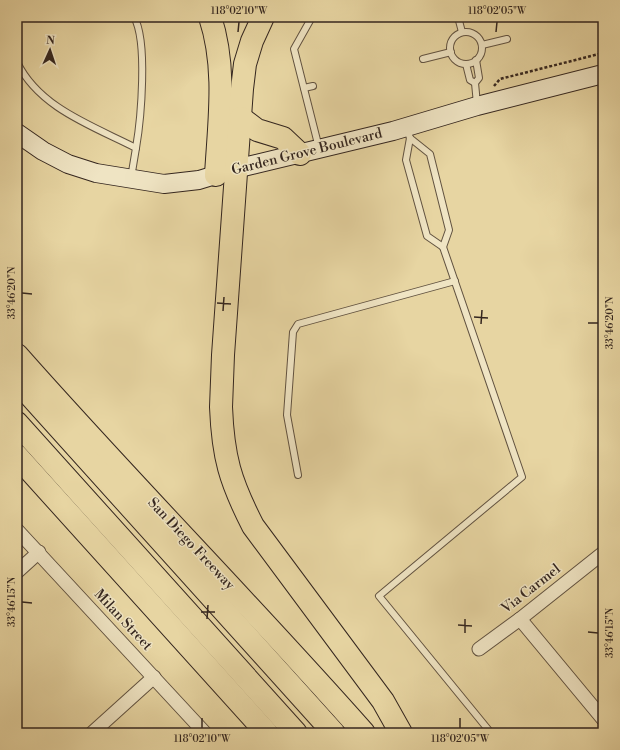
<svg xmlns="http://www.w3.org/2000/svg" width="620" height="750" viewBox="0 0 620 750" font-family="'Libre Bodoni',serif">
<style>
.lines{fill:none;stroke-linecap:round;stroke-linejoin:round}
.service-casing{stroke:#615240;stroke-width:8}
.minor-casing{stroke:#615240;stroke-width:15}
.secondary-casing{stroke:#34261f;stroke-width:20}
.motorway-casing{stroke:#34261f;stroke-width:24}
.path{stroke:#34261f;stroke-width:2.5;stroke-dasharray:3 2;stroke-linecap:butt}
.service{stroke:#efe4c3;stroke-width:6}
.minor{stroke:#efe4c3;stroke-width:13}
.secondary{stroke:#efe4c3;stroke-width:18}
.motorway{stroke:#e7d5a2;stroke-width:22}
.ticks{fill:none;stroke:#34261f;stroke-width:1.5}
.labels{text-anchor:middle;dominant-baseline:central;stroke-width:3;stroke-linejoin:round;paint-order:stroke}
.street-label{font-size:14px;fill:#34261f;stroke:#efe4c3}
.neatline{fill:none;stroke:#34261f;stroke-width:1.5}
.ticks-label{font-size:10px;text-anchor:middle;fill:#34261f}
</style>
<rect width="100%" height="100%" fill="#e7d5a2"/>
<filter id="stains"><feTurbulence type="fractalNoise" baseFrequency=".005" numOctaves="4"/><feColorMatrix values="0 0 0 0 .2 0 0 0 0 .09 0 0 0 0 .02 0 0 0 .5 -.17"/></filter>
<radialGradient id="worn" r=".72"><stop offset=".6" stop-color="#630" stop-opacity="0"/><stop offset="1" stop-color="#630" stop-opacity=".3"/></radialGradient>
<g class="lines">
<!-- service casing -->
<g class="service-casing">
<g id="service">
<path d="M134,17C148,41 141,119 136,148"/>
<polyline points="312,17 294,49 319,148"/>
<polyline points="458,17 462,32"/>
<circle cx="466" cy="48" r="16"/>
<polyline points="482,45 507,39"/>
<polyline points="423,59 451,52"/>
<polyline points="476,60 479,78 475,83 477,104"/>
<path d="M17,62C39,108 93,126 136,148L131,178"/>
<polyline points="466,64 470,80 475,83"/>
<polyline points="304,88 313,86"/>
<polyline points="407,129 410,138 406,160 427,236 443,247 522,477 379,596 491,733"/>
<polyline points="410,138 430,154 449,230 443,247"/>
<polyline points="298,475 287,415 293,332 298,324 455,281"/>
</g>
</g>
<!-- minor casing -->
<g class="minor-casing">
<g id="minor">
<polyline points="17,530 205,733"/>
<polyline points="17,572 39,552"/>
<polyline points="520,619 603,719"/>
<polyline points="479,649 520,619 603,553"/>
<polyline points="92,733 154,677"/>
</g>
</g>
<!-- secondary casing -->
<g class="secondary-casing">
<polyline id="secondary" points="17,133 43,151 68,164 96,173 164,184 199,180 235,169 393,131 477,106 603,74"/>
</g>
<!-- motorway casing -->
<g class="motorway-casing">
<g id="motorway">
<path d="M210,17C227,68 219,122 216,175"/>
<path d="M263,17L252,41L245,64L242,89L223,355L221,407C223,457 230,481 253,526L383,701L401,733"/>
<polyline points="241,118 257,130 283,138 300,154"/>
<path d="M17,355C130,483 251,605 364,733"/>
<polyline points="17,381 334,733"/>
<polyline points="17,423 296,733"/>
<polyline points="17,456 267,733"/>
</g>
</g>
<!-- path -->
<polyline class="path" points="494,86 500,79 603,53"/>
<!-- service -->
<use href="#service" class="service"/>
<!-- minor -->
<use href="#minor" class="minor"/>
<!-- secondary -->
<use href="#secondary" class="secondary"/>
<!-- motorway -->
<use href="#motorway" class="motorway"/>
</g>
<!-- ticks -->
<path class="ticks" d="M238,32L239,22M496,32L497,22M22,293L32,294M217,303L231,304M223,311L224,297M474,317L488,318M588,323H598M481,324L482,310M22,602L32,603M201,612H215M207,619L208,605M458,625L472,626M588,632L598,633M465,633V619M202,728V718M460,728V718"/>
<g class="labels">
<!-- street labels -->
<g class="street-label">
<text transform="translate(307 152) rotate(-14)">Garden Grove Boulevard</text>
<text transform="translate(191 544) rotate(47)">San Diego Freeway</text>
<text transform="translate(531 589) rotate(-38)">Via Carmel</text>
<text transform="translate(123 620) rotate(47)">Milan Street</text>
</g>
</g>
<!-- margin -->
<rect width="620" height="750" fill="none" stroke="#e7d5a2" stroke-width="44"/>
<!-- north arrow -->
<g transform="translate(50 50) rotate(3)" stroke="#efe4c3" stroke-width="3" paint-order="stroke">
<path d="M0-3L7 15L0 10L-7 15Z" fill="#34261f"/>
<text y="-6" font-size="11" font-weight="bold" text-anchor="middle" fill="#34261f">N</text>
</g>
<rect x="22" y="22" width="576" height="706" class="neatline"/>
<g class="ticks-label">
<text x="239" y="14">118°02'10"W</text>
<text x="497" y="14">118°02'05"W</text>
<text transform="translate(11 293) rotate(-90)" y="4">33°46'20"N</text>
<text transform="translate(609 323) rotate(-90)" y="4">33°46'20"N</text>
<text transform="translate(11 602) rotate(-90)" y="4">33°46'15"N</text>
<text transform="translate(609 633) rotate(-90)" y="4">33°46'15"N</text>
<text x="202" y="742">118°02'10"W</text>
<text x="460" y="742">118°02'05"W</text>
</g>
<rect width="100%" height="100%" filter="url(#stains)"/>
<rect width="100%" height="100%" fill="url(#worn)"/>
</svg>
